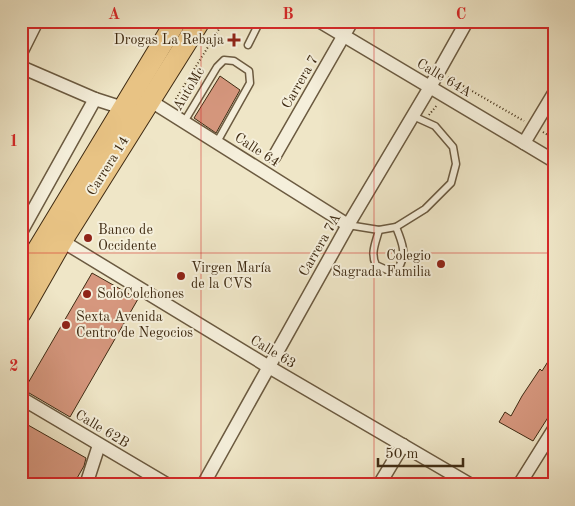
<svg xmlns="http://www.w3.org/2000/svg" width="575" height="506" viewBox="0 0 575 506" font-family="'Old Standard TT',serif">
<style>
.building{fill:#d6977e;stroke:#3f2b13}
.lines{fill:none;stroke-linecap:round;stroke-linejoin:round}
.lane-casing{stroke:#6b5a40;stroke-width:9}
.street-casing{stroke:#6b5a40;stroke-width:15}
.primary-casing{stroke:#3f2b13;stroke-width:22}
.path{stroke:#3f2b13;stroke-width:2;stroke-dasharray:1 2.5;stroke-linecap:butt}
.lane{stroke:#f5efdb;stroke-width:6}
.street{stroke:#f5efdb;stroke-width:12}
.primary{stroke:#e8c384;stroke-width:20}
.grid{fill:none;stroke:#d62828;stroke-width:1;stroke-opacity:0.55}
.poi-dot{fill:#8f2418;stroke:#f5efdb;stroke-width:2}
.labels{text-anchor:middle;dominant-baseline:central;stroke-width:4;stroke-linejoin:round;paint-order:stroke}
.poi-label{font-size:14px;fill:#3f2b13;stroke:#f5efdb;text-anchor:start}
.street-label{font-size:14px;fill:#3f2b13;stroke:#f5efdb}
.neatline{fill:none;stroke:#d62828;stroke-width:2}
.grid-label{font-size:16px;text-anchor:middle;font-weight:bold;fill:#d62828}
</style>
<rect width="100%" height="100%" fill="#efe6c7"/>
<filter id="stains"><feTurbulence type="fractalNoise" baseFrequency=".004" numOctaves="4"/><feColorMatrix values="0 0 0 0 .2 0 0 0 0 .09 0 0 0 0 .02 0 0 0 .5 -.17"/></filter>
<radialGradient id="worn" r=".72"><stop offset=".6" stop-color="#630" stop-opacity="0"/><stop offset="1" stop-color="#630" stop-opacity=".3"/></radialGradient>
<!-- building -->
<g class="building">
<polygon points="220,76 240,90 216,133 194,118"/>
<polygon points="92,273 138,299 70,417 24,390"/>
<polygon points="554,352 554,408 533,441 499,422 505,412 511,416 522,396 540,369 542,371"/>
<polygon points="21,421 86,458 84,466 73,485 21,485"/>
</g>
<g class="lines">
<!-- lane casing -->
<g class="lane-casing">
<g id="lane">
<polyline points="248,45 260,21"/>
<polyline points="184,122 217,67 224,60 234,61 249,71 250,83 217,142"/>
<polyline points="348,225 379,230 396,227 425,209 451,183 456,164 453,147 435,126 413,116"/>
<path d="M379,230C376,242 370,253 376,265L387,270L399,267C407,253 402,242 396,227"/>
</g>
</g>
<!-- street casing -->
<g class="street-casing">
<g id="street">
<polyline points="319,21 554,161"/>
<polyline points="21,53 37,21"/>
<polyline points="21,67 95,99 123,108"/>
<polyline points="149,100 348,225"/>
<polyline points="524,143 554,93"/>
<polyline points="274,157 352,21"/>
<polyline points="21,232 95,99"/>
<polyline points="62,241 269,367 471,485"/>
<polyline points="21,398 168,485"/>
<polyline points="86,485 99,445"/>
<polyline points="203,485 348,225 430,87 467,21"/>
<polyline points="379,485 403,445"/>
<polyline points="519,485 554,429"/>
</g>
</g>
<!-- primary casing -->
<g class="primary-casing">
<g id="primary">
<polyline points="21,277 176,21"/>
<polyline points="21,313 62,241 200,21"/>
</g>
</g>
<!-- path -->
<g class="path">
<polyline points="448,77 524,121"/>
<polyline points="174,102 224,21"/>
<polyline points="429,115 437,105"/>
<polyline points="543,132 554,139"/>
</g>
<!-- lane -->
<use href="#lane" class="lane"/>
<!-- street -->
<use href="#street" class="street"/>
<!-- primary -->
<use href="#primary" class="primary"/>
</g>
<!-- grid -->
<path class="grid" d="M201,21V485M374,21V485M21,253H554"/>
<!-- markers -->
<g class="poi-dot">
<path d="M231.5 32.5h5v5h5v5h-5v5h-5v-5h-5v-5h5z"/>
<circle cx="88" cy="238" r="5"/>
<circle cx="441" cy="264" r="5"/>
<circle cx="181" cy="276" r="5"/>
<circle cx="87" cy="294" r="5"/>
<circle cx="66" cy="325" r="5"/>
</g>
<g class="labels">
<!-- poi labels -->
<g class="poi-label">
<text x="224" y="40" text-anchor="end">Drogas La Rebaja</text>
<text x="98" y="230">Banco de<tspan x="98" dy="16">Occidente</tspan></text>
<text x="431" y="256" text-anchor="end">Colegio<tspan x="431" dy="16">Sagrada Familia</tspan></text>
<text x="191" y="268">Virgen María<tspan x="191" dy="16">de la CVS</tspan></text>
<text x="97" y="294">SoloColchones</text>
<text x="76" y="317">Sexta Avenida<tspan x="76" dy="16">Centro de Negocios</tspan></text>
</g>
<!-- street labels -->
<g class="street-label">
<text transform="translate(444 78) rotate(31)">Calle 64A</text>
<text transform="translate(300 82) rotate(-60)">Carrera 7</text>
<text transform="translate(189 89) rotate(-59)">AutoMc</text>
<text transform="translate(257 150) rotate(33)">Calle 64</text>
<text transform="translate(108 166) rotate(-58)">Carrera 14</text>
<text transform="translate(320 245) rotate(-60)">Carrera 7A</text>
<text transform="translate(273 352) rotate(31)">Calle 63</text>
<text transform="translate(102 429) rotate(31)">Calle 62B</text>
</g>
</g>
<!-- margin -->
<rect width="575" height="506" fill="none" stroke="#efe6c7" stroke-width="55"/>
<!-- scale -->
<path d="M378 458v8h85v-8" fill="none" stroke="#3f2b13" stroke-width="2.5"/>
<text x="385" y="458" font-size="15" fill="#3f2b13" stroke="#f5efdb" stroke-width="4" paint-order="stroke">50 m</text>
<rect x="28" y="28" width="520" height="450" class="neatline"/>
<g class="grid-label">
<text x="114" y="19">A</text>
<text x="288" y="19">B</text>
<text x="461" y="19">C</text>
<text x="14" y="146">1</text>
<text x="14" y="371">2</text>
</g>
<rect width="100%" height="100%" filter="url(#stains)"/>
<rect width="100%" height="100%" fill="url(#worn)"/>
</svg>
